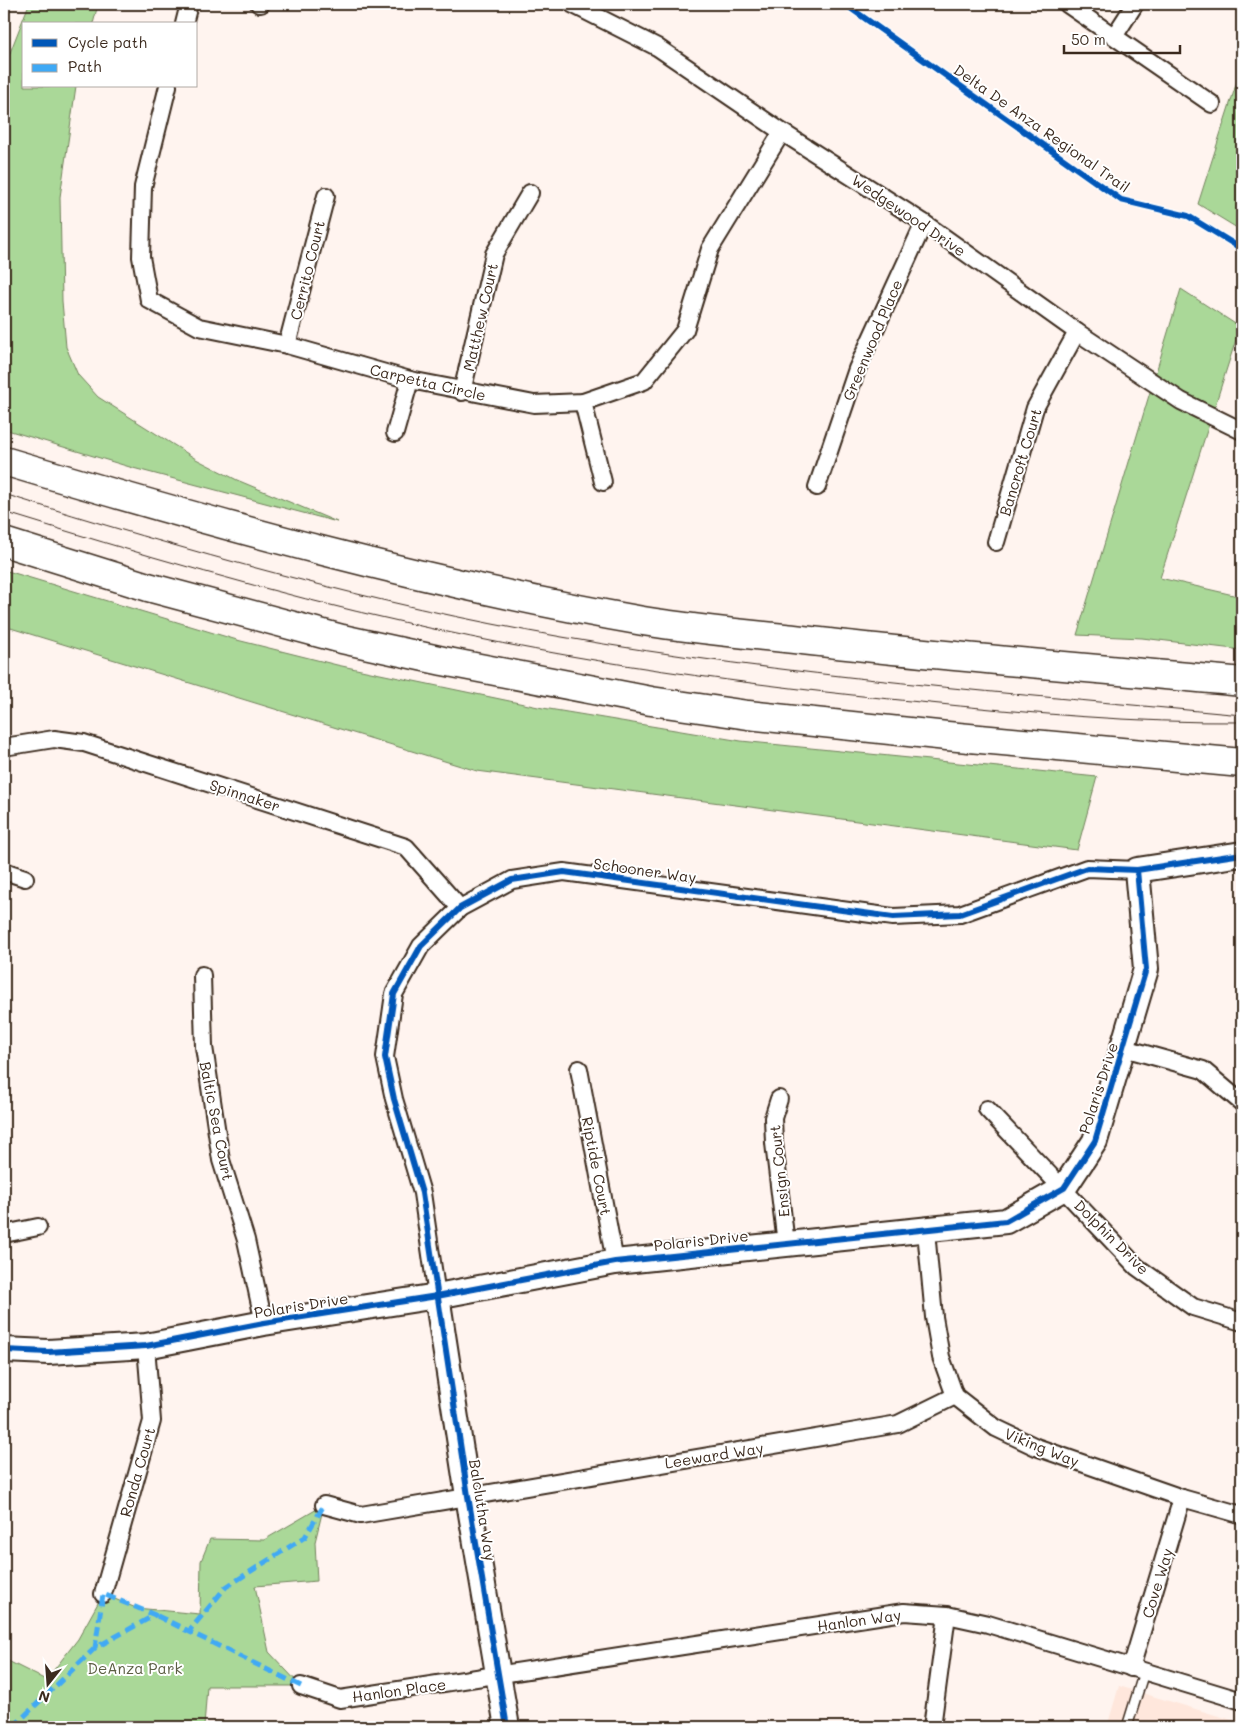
<svg xmlns="http://www.w3.org/2000/svg" width="1246" height="1731" viewBox="0 0 1246 1731" font-family="Mali,sans-serif">
<style>
.built{fill:#ffe7dc}
.green{fill:#aad898;stroke:#72815b}
.lines{fill:none;stroke-linecap:round;stroke-linejoin:round}
.lane-casing{stroke:#3b2a1e;stroke-width:12}
.street-casing{stroke:#3b2a1e;stroke-width:20}
.secondary-casing{stroke:#3b2a1e;stroke-width:28}
.highway-casing{stroke:#3b2a1e;stroke-width:31}
.lane{stroke:#fff;stroke-width:9}
.street{stroke:#fff;stroke-width:16}
.secondary{stroke:#fff;stroke-width:24}
.highway{stroke:#fff;stroke-width:28}
.tram{stroke:#3b2a1e;stroke-width:1}
.quiet{stroke:#3fa9f5;stroke-width:5;stroke-dasharray:10 5;stroke-linecap:butt}
.cycleway-casing{stroke:#fff;stroke-width:9}
.cycleway{stroke:#0057b8;stroke-width:6}
.labels{text-anchor:middle;dominant-baseline:central;stroke-width:4;stroke-linejoin:round;paint-order:stroke}
.street-label{font-size:15px;fill:#3b2a1e;stroke:#fff}
.park-label{font-size:15px;fill:#5c5e43;stroke:#fff}
</style>
<rect width="100%" height="100%" fill="#fff4ef"/>
<filter id="ink" filterUnits="userSpaceOnUse"><feTurbulence type="fractalNoise" baseFrequency=".02" numOctaves="2"/><feDisplacementMap in="SourceGraphic" scale="10" xChannelSelector="R" yChannelSelector="G"/><feConvolveMatrix kernelMatrix="1 2 1 2 8 2 1 2 1" color-interpolation-filters="sRGB"/></filter>
<g filter="url(#ink)">
<!-- built -->
<polygon class="built" points="1119,1686 1242,1723 1242,1727 1107,1727"/>
<!-- green -->
<g class="green">
<polygon points="29,4 98,4 93,24 24,24 24,86 76,86 60,197 62,301 66,347 78,375 98,397 196,459 237,480 337,522 133,468 4,429 4,68"/>
<polygon points="1242,66 1242,231 1198,204"/>
<polygon points="1181,289 1240,327 1160,578 1242,597 1242,650 1142,638 1077,635"/>
<polygon points="4,570 237,640 337,665 543,708 741,741 1097,777 1077,850 477,771 4,626"/>
<polygon points="324,1505 315,1542 317,1581 255,1586 269,1652 301,1686 207,1686 204,1727 4,1727 4,1659 46,1680 78,1639 103,1594 136,1608 200,1614 201,1561 210,1539 264,1540"/>
</g>
<g class="lines">
<!-- lane casing -->
<g class="lane-casing">
<polyline id="lane" points="1127,1727 1144,1672"/>
</g>
<!-- street casing -->
<g class="street-casing">
<g id="street">
<polyline points="259,4 261,4"/>
<polyline points="572,4 657,47 782,132 924,223 1077,332 1181,401 1242,431"/>
<polyline points="1067,4 1212,104"/>
<polyline points="184,24 189,4"/>
<polyline points="1115,35 1135,4"/>
<polyline points="168,86 143,187 141,257 149,300 199,327 287,345 410,380 534,404 583,402 644,381 685,330 710,249 782,132"/>
<polyline points="287,345 326,196"/>
<polyline points="462,392 494,254 530,193"/>
<polyline points="583,402 603,482"/>
<polyline points="395,433 410,380"/>
<polyline points="817,487 857,369 924,223"/>
<polyline points="996,542 1035,408 1077,332"/>
<polyline points="4,747 54,739 84,743 406,847 460,908"/>
<polyline points="4,871 25,878"/>
<polyline points="202,975 204,1047 221,1160 246,1240 264,1323"/>
<polyline points="1124,1048 1203,1070 1242,1103"/>
<polyline points="579,1069 615,1262"/>
<polyline points="779,1099 773,1118 774,1143 786,1244"/>
<polyline points="987,1109 1137,1267 1193,1307 1242,1322"/>
<polyline points="926,1231 934,1317 941,1357 955,1396 996,1428 1036,1447 1182,1498 1242,1515"/>
<polyline points="4,1234 38,1227"/>
<polyline points="437,1296 422,1193 394,1099 385,1057 394,994 421,946 460,908 512,880 564,872 893,917 960,914 1087,868 1137,870"/>
<polyline points="324,1505 361,1515 898,1424 955,1396"/>
<polyline points="103,1594 152,1421 146,1346"/>
<polyline points="1131,1668 1182,1498"/>
<polyline points="301,1686 340,1699 904,1612 947,1615 988,1624 1242,1701"/>
<polyline points="932,1727 947,1615"/>
</g>
</g>
<!-- secondary casing -->
<g class="secondary-casing">
<g id="secondary">
<polyline points="437,1296 468,1496 507,1727"/>
<polyline points="4,1350 48,1352 146,1346 264,1323 437,1296 615,1262 1006,1221 1064,1188 1095,1141 1146,969 1137,870 1242,854"/>
</g>
</g>
<!-- highway casing -->
<g class="highway-casing">
<g id="highway">
<path d="M4,461C215,524 426,583 643,621C693,629 744,634 794,639C943,657 1093,668 1242,682"/>
<polyline points="4,542 148,587 342,639 443,661 651,701 748,715 947,736 1242,763"/>
</g>
</g>
<!-- lane -->
<use href="#lane" class="lane"/>
<!-- street -->
<use href="#street" class="street"/>
<!-- secondary -->
<use href="#secondary" class="secondary"/>
<!-- highway -->
<use href="#highway" class="highway"/>
<!-- tram -->
<g class="tram">
<path d="M4,494C187,551 372,604 562,637C787,676 1015,694 1242,715"/>
<path d="M4,512C137,553 271,593 407,623C576,662 748,685 920,702C1028,713 1134,723 1242,722"/>
</g>
<!-- quiet -->
<g class="quiet">
<polyline points="301,1686 155,1615 189,1631 226,1587 305,1537 324,1505"/>
<polyline points="13,1727 95,1648 155,1615 103,1594 95,1648"/>
</g>
<!-- cycleway casing -->
<g class="cycleway-casing">
<g id="cycleway">
<polyline points="839,4 849,7 1121,200 1188,216 1242,249"/>
<polyline points="4,1350 48,1352 146,1346 264,1323 437,1296 615,1262 1006,1221 1064,1188 1095,1141 1146,969 1137,870"/>
<polyline points="507,1727 468,1496 422,1193 394,1099 385,1057 394,994 421,946 460,908 512,880 564,872 893,917 960,914 1087,868 1137,870 1242,854"/>
</g>
</g>
<!-- cycleway -->
<use href="#cycleway" class="cycleway"/>
</g>
</g>
<g class="labels">
<!-- street labels -->
<g class="street-label">
<text transform="translate(1042 128) rotate(35)">Delta De Anza Regional Trail</text>
<text transform="translate(909 215) rotate(34)">Wedgewood Drive</text>
<text transform="translate(307 270) rotate(-76)">Cerrito Court</text>
<text transform="translate(480 317) rotate(-77)">Matthew Court</text>
<text transform="translate(872 340) rotate(-67)">Greenwood Place</text>
<text transform="translate(428 382) rotate(13)">Carpetta Circle</text>
<text transform="translate(1020 462) rotate(-73)">Bancroft Court</text>
<text transform="translate(245 795) rotate(18)">Spinnaker</text>
<text transform="translate(645 870) rotate(8)">Schooner Way</text>
<text transform="translate(1098 1088) rotate(-72)">Polaris Drive</text>
<text transform="translate(217 1121) rotate(79)">Baltic Sea Court</text>
<text transform="translate(597 1166) rotate(79)">Riptide Court</text>
<text transform="translate(779 1171) rotate(-96)">Ensign Court</text>
<text transform="translate(1112 1237) rotate(45)">Dolphin Drive</text>
<text transform="translate(701 1240) rotate(-6)">Polaris Drive</text>
<text transform="translate(301 1305) rotate(-9)">Polaris Drive</text>
<text transform="translate(1042 1447) rotate(22)">Viking Way</text>
<text transform="translate(714 1455) rotate(-9)">Leeward Way</text>
<text transform="translate(137 1472) rotate(-74)">Ronda Court</text>
<text transform="translate(483 1510) rotate(81)">Balclutha Way</text>
<text transform="translate(1157 1583) rotate(-73)">Cove Way</text>
<text transform="translate(859 1620) rotate(-8)">Hanlon Way</text>
<text transform="translate(399 1690) rotate(-8)">Hanlon Place</text>
</g>
<!-- park labels -->
<g class="park-label">
<text x="135" y="1668">DeAnza Park</text>
</g>
</g>
<!-- margin -->
<rect width="1246" height="1731" fill="none" stroke="#fff" stroke-width="20"/>
<rect x="10" y="10" width="1226" height="1711" fill="none" stroke="#3b2a1e" stroke-width="2" filter="url(#ink)"/>
<!-- legend -->
<rect x="22" y="22" width="175" height="65" fill="#ffffff" stroke="#b1aaa5"/>
<rect x="32" y="39" width="25" height="8" fill="#0057b8" stroke="#b1aaa5"/>
<text x="68" y="48" font-size="15" fill="#3b2a1e">Cycle path</text>
<rect x="32" y="64" width="25" height="8" fill="#3fa9f5" stroke="#b1aaa5"/>
<text x="68" y="72" font-size="15" fill="#3b2a1e">Path</text>
<!-- north arrow -->
<g transform="translate(48 1684) rotate(197)" stroke="#ffffff" stroke-width="4" paint-order="stroke">
<path d="M0-4L9 19L0 12L-9 19Z" fill="#3b2a1e"/>
<text y="-8" font-size="14" font-weight="bold" text-anchor="middle" fill="#3b2a1e">N</text>
</g>
<!-- scale -->
<path d="M1064 45v8h116v-8" fill="none" stroke="#3b2a1e" stroke-width="2.5"/>
<text x="1071" y="45" font-size="15" fill="#3b2a1e" stroke="#ffffff" stroke-width="4" paint-order="stroke">50 m</text>
</svg>
